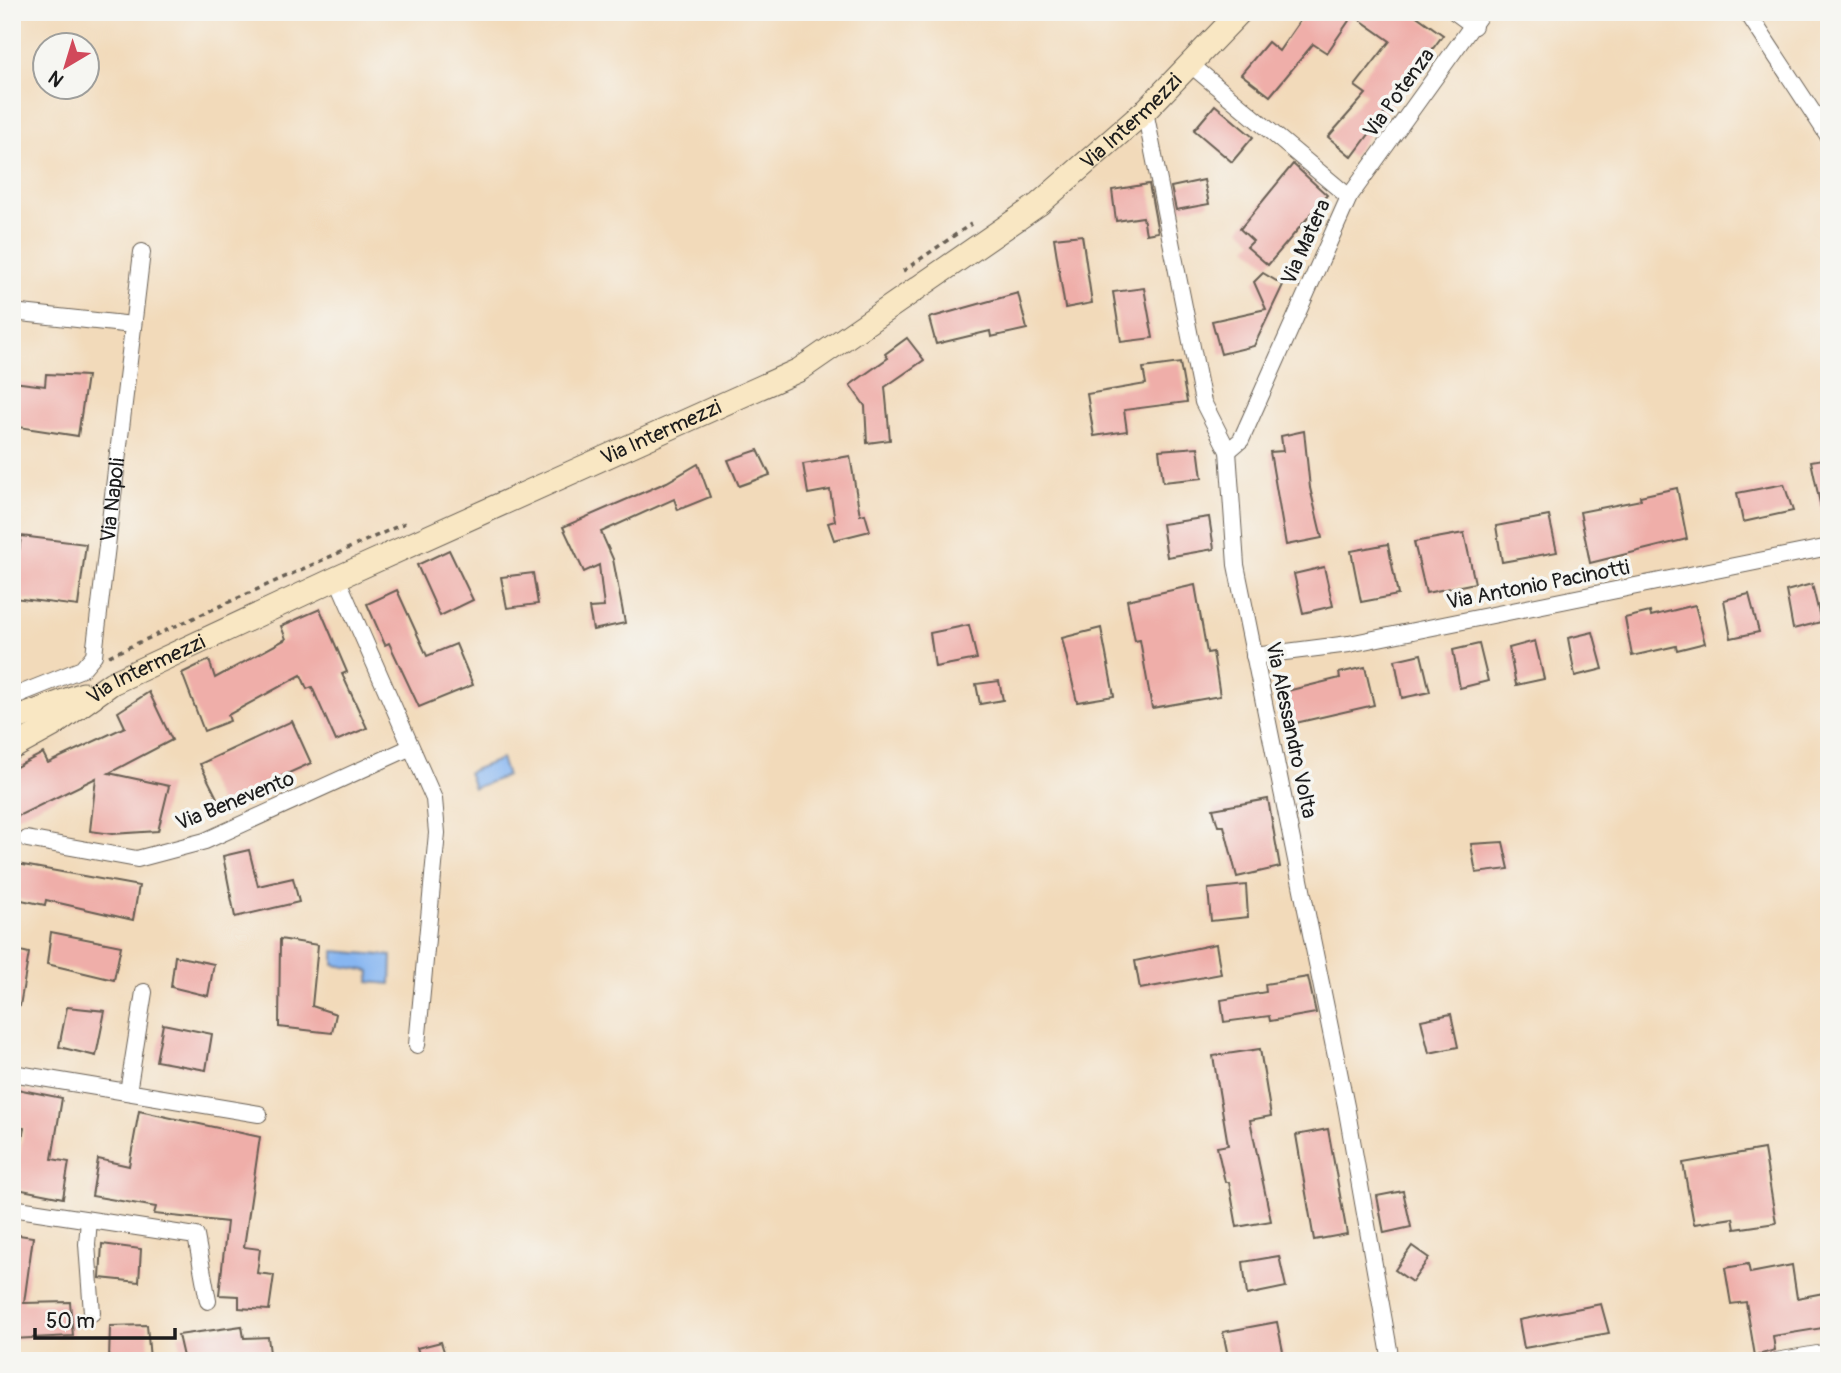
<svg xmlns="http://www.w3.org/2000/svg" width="1841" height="1373" viewBox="0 0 1841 1373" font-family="Pangolin,sans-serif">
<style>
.water{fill:#87b6f1;stroke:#526986;stroke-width:2}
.building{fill:#efaea9}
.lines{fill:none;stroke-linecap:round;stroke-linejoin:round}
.street-casing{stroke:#675e53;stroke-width:18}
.secondary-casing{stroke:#675e53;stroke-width:25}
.path{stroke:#675e53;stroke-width:3.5;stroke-dasharray:5 5;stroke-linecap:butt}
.street{stroke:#fff;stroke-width:16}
.secondary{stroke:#f9e7c3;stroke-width:23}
.labels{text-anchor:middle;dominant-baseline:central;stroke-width:7;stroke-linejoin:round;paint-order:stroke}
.street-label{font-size:21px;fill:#1c1c1c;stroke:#f6f6f2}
</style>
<rect width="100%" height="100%" fill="#f6f6f2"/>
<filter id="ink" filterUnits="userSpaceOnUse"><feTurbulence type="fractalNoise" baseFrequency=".0143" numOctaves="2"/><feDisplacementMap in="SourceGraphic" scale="14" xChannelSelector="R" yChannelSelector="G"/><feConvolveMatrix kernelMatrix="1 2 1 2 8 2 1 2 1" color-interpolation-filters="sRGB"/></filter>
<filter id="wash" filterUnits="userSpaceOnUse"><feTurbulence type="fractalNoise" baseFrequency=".00686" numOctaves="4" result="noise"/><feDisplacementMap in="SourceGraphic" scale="28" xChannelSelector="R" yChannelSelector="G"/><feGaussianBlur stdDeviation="1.57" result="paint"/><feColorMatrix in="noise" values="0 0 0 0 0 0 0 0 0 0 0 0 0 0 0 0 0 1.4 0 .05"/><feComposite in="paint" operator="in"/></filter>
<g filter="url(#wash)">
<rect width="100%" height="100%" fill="#f2daba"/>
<!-- water -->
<g class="water">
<polygon points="501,759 507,776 474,788 468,772"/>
<polygon points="334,951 392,956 391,984 369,982 370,971 334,965"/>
</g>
<g id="blocks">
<!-- building -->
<g class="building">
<polygon points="1306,12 1411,12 1443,35 1352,157 1328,137 1366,94 1355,86 1390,41 1353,15 1327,53 1313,44 1270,96 1241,74 1268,42 1279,51"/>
<polygon points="1215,105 1253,137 1232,162 1194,130"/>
<polygon points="1293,164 1327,195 1268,265 1247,247 1253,241 1240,229"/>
<polygon points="1204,180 1209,204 1176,210 1171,187"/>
<polygon points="1149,184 1158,232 1146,234 1143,217 1116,221 1112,190"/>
<polygon points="1082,235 1092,303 1065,308 1054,238"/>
<polygon points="1263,273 1283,285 1254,346 1221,354 1212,321 1266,309 1254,282"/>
<polygon points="1144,288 1153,338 1121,342 1113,292"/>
<polygon points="1018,293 1027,329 991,337 990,331 936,344 929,318"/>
<polygon points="907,338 924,360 885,387 890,440 867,443 865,406 850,385 888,358 885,354"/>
<polygon points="1180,363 1187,402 1124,410 1127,431 1094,436 1087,394 1146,384 1143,368"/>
<polygon points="46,374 87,376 78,436 12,426 12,382 45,386"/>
<polygon points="1304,431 1310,488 1322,538 1286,545 1270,452 1283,451 1281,436"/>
<polygon points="1198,447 1202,478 1163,482 1159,450"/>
<polygon points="758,450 770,475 739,486 728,460"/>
<polygon points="850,456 860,515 865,514 870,531 834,540 828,523 835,521 830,490 808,494 803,464"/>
<polygon points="1829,458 1829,512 1822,513 1811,461"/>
<polygon points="698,464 710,497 678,510 674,499 601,532 613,559 625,623 593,630 589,608 604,607 599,565 584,572 563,527 667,482"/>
<polygon points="1784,484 1793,511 1743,522 1737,493"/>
<polygon points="1677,488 1687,539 1590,563 1580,512 1641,500 1640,496"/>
<polygon points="1549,516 1557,552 1502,562 1496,526"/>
<polygon points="1209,517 1214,549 1167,557 1162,524"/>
<polygon points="1464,533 1475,583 1426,593 1414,542"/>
<polygon points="21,536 86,544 78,606 13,598"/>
<polygon points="1388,544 1398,595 1361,602 1351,551"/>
<polygon points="449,550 473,600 440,616 417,565"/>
<polygon points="1324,567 1333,606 1303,613 1294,574"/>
<polygon points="533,573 538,604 507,608 501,577"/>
<polygon points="1812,584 1821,622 1793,629 1786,591"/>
<polygon points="1195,585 1207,653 1213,652 1220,696 1152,708 1140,640 1135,641 1127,600"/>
<polygon points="397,590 427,656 456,644 473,685 419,707 389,643 385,645 367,604"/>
<polygon points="1749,594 1759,632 1731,638 1724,600"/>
<polygon points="1695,605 1705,643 1677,650 1676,646 1632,656 1625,618 1650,612 1651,616"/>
<polygon points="320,609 347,672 342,674 367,728 336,741 312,687 307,689 301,675 228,715 230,721 204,731 182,673 209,660 215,678 286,639 281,626"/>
<polygon points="969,625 977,659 935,667 930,633"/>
<polygon points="1101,628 1114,696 1077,702 1062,638"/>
<polygon points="1593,632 1603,669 1575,676 1568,638"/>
<polygon points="1535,641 1544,679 1516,685 1509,648"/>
<polygon points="1479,644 1488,681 1460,688 1453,650"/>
<polygon points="1421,654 1430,692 1402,698 1395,660"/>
<polygon points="1365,667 1374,705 1291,724 1283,692 1340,678 1339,673"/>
<polygon points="999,681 1003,700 980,704 976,684"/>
<polygon points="149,692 172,740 109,773 169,786 158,831 112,834 90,831 96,778 12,819 12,769 43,753 48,763 125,727 118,712"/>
<polygon points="292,721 311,763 220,804 200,764"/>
<polygon points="1268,799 1280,867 1237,877 1224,826 1218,826 1213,809"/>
<polygon points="1503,842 1509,869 1476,873 1471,844"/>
<polygon points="249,850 258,886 293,878 299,902 235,917 223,856"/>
<polygon points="12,863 139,886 133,920 46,900 45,905 12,898"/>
<polygon points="1246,885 1248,917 1211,921 1208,889"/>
<polygon points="51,932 121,946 114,980 47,964"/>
<polygon points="280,939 318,945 312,1006 336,1014 332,1033 279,1027"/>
<polygon points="1216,944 1221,974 1140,989 1135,961"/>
<polygon points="12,949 29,953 20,1006 12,1005"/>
<polygon points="175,956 214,964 208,996 171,987"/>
<polygon points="1308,977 1316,1013 1270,1021 1269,1016 1224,1022 1221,1000 1266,992 1265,984"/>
<polygon points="67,1007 105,1011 96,1056 59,1047"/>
<polygon points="1451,1014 1458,1047 1429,1053 1421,1020"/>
<polygon points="163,1024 212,1034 206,1070 156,1061"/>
<polygon points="1260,1049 1271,1116 1250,1120 1271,1221 1237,1227 1229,1182 1225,1182 1217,1147 1228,1145 1213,1056"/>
<polygon points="12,1088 62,1098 52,1159 69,1162 63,1198 12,1188 12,1156 19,1157 24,1128 12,1126"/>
<polygon points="139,1111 260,1137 244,1247 260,1249 257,1273 274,1275 269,1310 239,1308 239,1296 219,1295 227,1222 154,1214 156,1207 92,1196 98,1159 129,1166"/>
<polygon points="1328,1129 1347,1234 1314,1240 1296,1135"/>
<polygon points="1764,1149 1776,1223 1735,1229 1733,1218 1694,1224 1683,1163"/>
<polygon points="1403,1191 1411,1227 1384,1233 1377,1196"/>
<polygon points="12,1234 33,1237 24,1303 70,1302 73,1336 12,1339"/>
<polygon points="102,1244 141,1249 139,1282 100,1278"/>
<polygon points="1412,1246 1429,1258 1412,1282 1395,1270"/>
<polygon points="1279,1256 1286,1287 1247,1295 1243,1262"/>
<polygon points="1748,1264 1750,1273 1792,1265 1797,1298 1829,1292 1829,1327 1773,1336 1775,1350 1755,1356 1746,1302 1731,1304 1725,1268"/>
<polygon points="1601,1304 1609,1333 1524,1348 1519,1320"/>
<polygon points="1277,1322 1285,1361 1229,1361 1223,1332"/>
<polygon points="147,1325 150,1359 109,1361 110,1326"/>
<polygon points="242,1326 244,1338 268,1337 271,1361 184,1361 178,1335"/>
<polygon points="441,1342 447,1361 422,1361 417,1348"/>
</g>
</g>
</g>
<g filter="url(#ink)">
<use href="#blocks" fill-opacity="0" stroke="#675e53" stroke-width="2"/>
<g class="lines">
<!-- street casing -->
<g class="street-casing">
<g id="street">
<polyline points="1455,12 1474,26"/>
<polyline points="1747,12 1829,137"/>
<polyline points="1190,64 1349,197"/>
<polyline points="1145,111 1203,402 1228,451 1236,565 1346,1106 1391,1361"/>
<polyline points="12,312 133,325"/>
<polyline points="1228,451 1241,440 1349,197 1482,12"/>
<polyline points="337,578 434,799 437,833 417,1045"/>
<polyline points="1254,656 1349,644 1829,547"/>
<path id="s1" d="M12,697L82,669L94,655L142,252"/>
<polyline points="27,839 137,859 205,841 409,748"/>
<polyline points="12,1073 259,1114"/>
<polyline points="128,1092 144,992"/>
<polyline points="12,1208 196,1236 208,1301"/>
<polyline points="89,1220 87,1244 92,1313"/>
<polyline points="1776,1361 1829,1352"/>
</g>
</g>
<!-- secondary casing -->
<g class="secondary-casing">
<g id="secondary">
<polyline points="12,720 83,694"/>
<path id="s2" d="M12,748L52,726L112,683L337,578L799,370L1039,204L1145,111L1240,12"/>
</g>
</g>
<!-- path -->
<g class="path">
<polyline points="903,271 971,224"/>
<polyline points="109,656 405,523"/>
</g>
<!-- street -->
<use href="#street" class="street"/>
<!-- secondary -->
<use href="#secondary" class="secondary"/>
</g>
</g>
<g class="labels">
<!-- street labels -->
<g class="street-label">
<text transform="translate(1399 93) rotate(-54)">Via Potenza</text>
<text stroke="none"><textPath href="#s2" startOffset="1290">Via Intermezzi</textPath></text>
<text transform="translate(1306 242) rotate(-66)">Via Matera</text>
<text stroke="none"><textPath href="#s2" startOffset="723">Via Intermezzi</textPath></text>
<text stroke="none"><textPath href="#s1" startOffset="250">Via Napoli</textPath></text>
<text transform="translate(1538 585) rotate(-11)">Via Antonio Pacinotti</text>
<text stroke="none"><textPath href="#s2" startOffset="156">Via Intermezzi</textPath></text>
<text transform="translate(1291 730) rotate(78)">Via Alessandro Volta</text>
<text transform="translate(235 801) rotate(-22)">Via Benevento</text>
</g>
</g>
<!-- margin -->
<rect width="1841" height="1373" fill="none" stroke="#f6f6f2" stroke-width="42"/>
<!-- north arrow -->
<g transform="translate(66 66) rotate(218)"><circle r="33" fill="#f6f6f2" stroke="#9f9f9c" stroke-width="2"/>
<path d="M0-5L12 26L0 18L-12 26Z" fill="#d1495b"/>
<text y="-10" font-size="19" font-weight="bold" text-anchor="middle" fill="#1c1c1c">N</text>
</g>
<!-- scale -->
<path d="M35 1328v10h140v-10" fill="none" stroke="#1c1c1c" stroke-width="3.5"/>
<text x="46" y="1328" font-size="21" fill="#1c1c1c" stroke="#f6f6f2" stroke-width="5" paint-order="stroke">50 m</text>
</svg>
